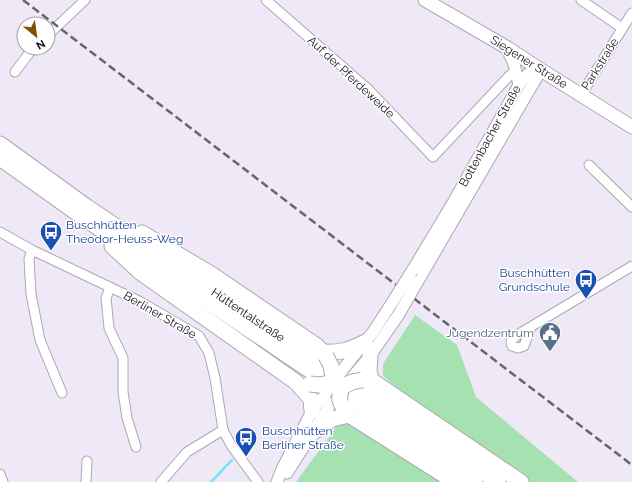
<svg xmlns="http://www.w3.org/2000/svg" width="632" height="482" viewBox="0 0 632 482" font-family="Raleway,sans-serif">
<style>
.green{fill:#a5e1b1}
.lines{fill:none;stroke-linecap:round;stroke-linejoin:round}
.stream{stroke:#72e4f4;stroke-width:2.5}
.minor-casing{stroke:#ada7b3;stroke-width:11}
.tertiary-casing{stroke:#ada7b3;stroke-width:13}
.secondary-casing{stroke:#ada7b3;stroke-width:15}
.trunk-casing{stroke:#ada7b3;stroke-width:17}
.minor{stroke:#fff;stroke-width:9}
.tertiary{stroke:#fff;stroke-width:11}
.secondary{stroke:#fff;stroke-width:13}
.trunk{stroke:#fff;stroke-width:15}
.rail{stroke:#68646d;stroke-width:2.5;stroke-dasharray:8 4;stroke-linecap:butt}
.tertiary-bridge-casing{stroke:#ada7b3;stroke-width:13;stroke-linecap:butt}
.trunk-bridge-casing{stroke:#ada7b3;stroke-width:17;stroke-linecap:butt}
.tertiary-bridge{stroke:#fff;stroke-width:11}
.trunk-bridge{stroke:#fff;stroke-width:15}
.labels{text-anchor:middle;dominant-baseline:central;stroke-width:3;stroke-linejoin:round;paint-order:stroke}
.street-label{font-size:12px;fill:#17151a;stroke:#fff}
.transit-label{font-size:12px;fill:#164399;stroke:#fff;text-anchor:start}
.service-label{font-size:12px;fill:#4e5e75;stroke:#fff;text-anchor:end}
</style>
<rect width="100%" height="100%" fill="#efe8f6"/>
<!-- green -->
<g class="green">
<polygon points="415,315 457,345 476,397 578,482 528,482 421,407 383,376 383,364"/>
<polygon points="340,422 357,426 442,482 296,482"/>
</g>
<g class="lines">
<!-- stream -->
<polyline class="stream" points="211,482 232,460"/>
<!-- minor casing -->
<g class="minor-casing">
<g id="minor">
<polyline points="266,0 369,90 433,157 510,75 516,71"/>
<polyline points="581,0 622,28"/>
<polyline points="48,35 85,0"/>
<polyline points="15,72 33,48"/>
<polyline points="581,95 632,13"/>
<polyline points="589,165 632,207"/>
<polyline points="0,232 32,250 139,301 199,336 209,353 215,378 223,430 231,445 258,482"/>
<polyline points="32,250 29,259 31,294 40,340 62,393"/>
<polyline points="110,288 106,298 109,328 123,358 123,392 127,418 136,447"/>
<polyline points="531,327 524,346 518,348 512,346 511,341 517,335 632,266"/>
<polyline points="0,474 3,482"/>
<polyline points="86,482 87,461"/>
<polyline points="161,482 187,452 223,430"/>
</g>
</g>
<!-- tertiary casing -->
<g class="tertiary-casing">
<g id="tertiary">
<polyline points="506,47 514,64 519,85"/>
<path d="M412,271L454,201L519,85C526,74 528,72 541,70"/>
<polyline points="418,281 541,70"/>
<polyline points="344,368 373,332 390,306"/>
<polyline points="354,375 370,356 399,314"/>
<polyline points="287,473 333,400"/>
<polyline points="277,482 282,469 312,411 325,394"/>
</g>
</g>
<!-- secondary casing -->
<g class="secondary-casing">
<polyline id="secondary" points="425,0 506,47 541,70 632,127"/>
</g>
<!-- trunk casing -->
<g class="trunk-casing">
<g id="trunk">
<polyline points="0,144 87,207 498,482"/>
<polyline points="0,158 81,216 475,482"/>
<polyline points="142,233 211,274 317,346 326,356"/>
<polyline points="112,246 140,272 296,382 311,399 312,411"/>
<path d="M323,352C341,353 350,350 365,342"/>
<polyline points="370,356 369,371 371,380"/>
<polyline points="362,380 371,380 521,482"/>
<polyline points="342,405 349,415 455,482"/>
<polyline points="312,433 332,419 349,415"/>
</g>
</g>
<!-- minor -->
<use href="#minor" class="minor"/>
<!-- tertiary -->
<use href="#tertiary" class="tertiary"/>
<!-- secondary -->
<use href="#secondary" class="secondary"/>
<!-- trunk -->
<use href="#trunk" class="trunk"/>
<!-- rail -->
<polyline class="rail" points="23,0 632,465"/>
<!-- tertiary-bridge casing -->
<g class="tertiary-bridge-casing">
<g id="tertiary-bridge">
<polyline points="390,306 412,271"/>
<polyline points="399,314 418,281"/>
<polyline points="325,394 344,368"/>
</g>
</g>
<!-- trunk-bridge casing -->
<g class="trunk-bridge-casing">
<g id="trunk-bridge">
<polyline points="310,384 319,385 334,382 331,366 326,356"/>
<path d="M342,405C338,399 340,394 342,387L352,382L362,380"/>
</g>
</g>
<!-- tertiary-bridge -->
<use href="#tertiary-bridge" class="tertiary-bridge"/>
<!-- trunk-bridge -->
<use href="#trunk-bridge" class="trunk-bridge"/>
</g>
<!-- icons -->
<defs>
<g id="bus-pin" transform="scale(1.15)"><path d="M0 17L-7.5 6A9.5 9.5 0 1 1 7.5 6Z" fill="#1a4fb4" stroke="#fff"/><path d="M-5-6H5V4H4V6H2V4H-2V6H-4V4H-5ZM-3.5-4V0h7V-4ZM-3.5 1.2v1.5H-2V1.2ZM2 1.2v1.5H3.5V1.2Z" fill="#fff"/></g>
<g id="civic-pin" transform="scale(1.15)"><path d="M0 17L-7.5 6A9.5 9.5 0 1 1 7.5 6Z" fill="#5c6f8a" stroke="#fff"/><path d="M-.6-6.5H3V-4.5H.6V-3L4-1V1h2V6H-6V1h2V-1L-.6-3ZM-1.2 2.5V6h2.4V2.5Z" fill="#fff"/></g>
</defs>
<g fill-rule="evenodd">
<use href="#bus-pin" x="51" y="232"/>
<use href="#bus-pin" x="586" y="280"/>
<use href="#civic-pin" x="550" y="333"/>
<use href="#bus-pin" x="246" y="438"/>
</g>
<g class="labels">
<!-- street labels -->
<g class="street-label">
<text transform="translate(529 62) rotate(32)">Siegener Straße</text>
<text transform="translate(600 64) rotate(-58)">Parkstraße</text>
<text transform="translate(351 77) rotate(43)">Auf der Pferdeweide</text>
<text transform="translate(490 136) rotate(-61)">Bottenbacher Straße</text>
<text transform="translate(160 315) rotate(30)">Berliner Straße</text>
<text transform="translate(248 315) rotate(34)">Hüttentalstraße</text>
</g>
<!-- transit labels -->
<g class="transit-label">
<text x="66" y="225">Buschhütten<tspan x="66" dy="14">Theodor-Heuss-Weg</tspan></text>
<text x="570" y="273" text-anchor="end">Buschhütten<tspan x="570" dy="14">Grundschule</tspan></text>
<text x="262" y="431">Buschhütten<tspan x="262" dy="14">Berliner Straße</tspan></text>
</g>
<!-- service labels -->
<g class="service-label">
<text x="534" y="333">Jugendzentrum</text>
</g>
</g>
<!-- north arrow -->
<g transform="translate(36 36) rotate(151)"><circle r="19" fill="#ffffff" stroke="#a2a1a3"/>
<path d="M0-3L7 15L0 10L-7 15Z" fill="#874d04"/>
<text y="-6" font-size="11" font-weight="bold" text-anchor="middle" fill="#17151a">N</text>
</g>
</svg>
